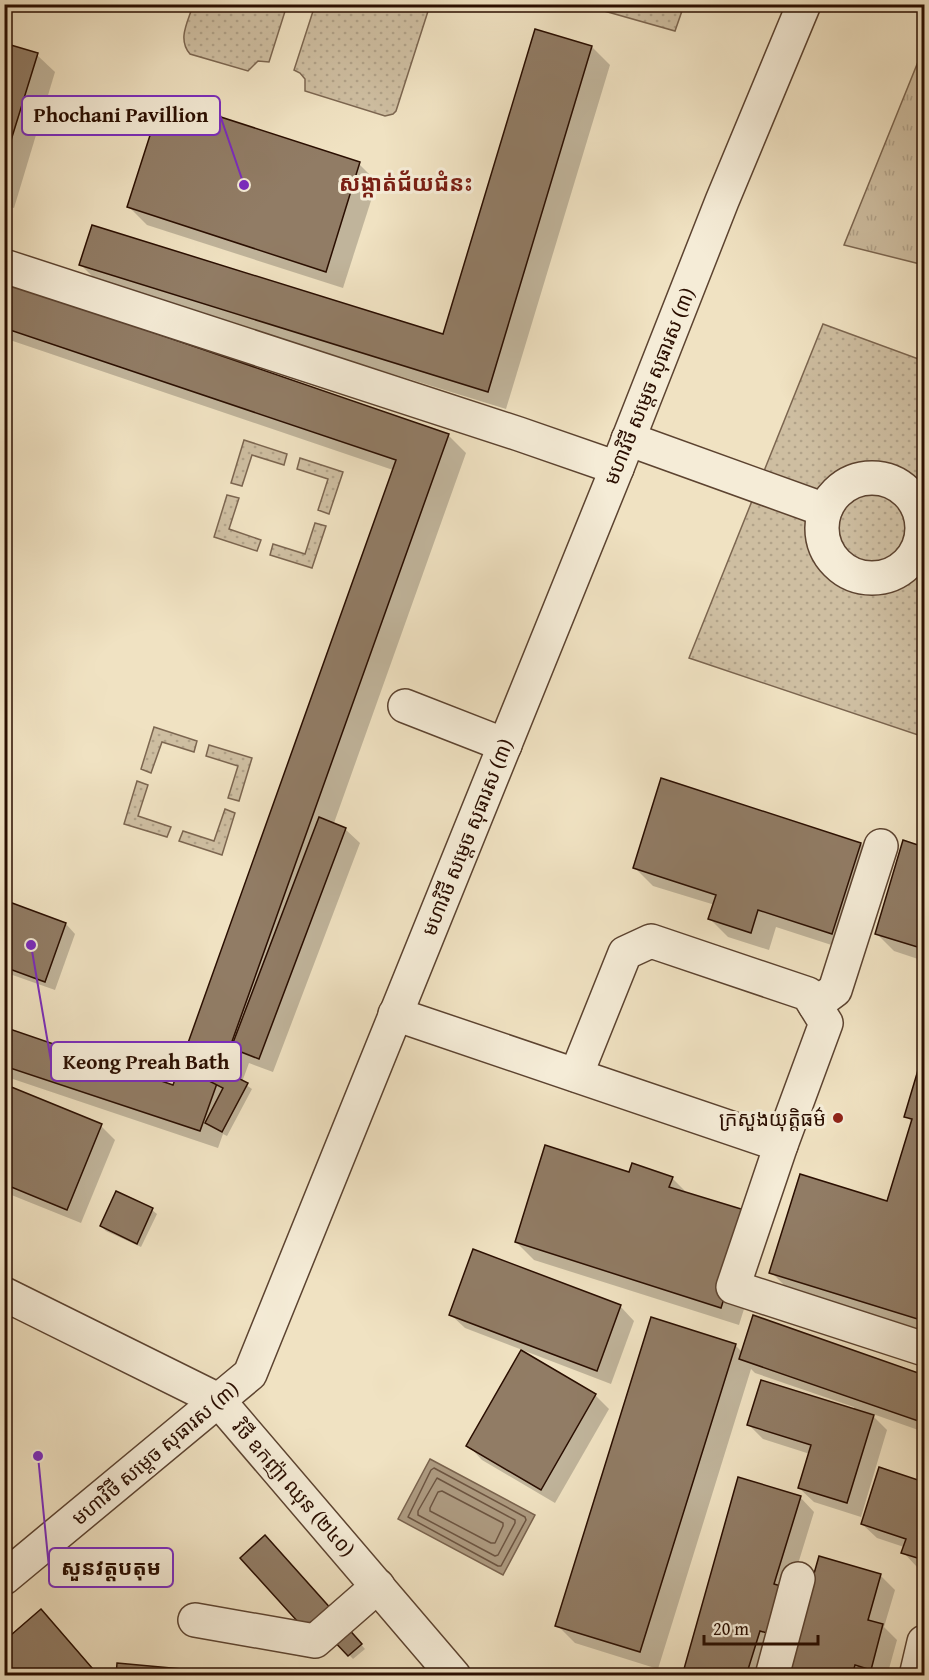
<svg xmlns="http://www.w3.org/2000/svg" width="929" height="1680" viewBox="0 0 929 1680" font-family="'Gentium Book Plus','Noto Sans Khmer',serif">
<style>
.grass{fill:url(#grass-dots);stroke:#7c6650;stroke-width:1.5}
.park{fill:url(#park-tufts);stroke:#7c6650;stroke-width:1.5}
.water{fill:#ad9a80;stroke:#79624d;stroke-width:1.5}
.shadow{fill:#0003}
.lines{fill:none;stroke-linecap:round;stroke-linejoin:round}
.shore{stroke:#6c5440;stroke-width:1.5}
.building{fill:#917c65;stroke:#2a0e00;stroke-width:1.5}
.minor-casing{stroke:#5c4330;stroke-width:36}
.minor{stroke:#f5ecd7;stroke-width:33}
.poi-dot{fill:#8f2418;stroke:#f5ecd7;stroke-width:2}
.labels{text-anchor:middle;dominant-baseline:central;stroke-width:6;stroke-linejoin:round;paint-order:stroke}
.street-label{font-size:20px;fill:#2a0e00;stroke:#f5ecd7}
.poi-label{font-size:20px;fill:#2a0e00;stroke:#f5ecd7;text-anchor:end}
.quarter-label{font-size:22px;font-weight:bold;fill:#7a1f14;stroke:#f5ecd7}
.leader{fill:none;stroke:#7b2cbf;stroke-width:2}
.callout-dot{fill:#7b2cbf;stroke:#f5ecd7;stroke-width:2}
.callout{fill:#f5ecd7;stroke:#7b2cbf;stroke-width:2}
.callout-label{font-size:21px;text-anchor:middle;font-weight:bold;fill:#2a0e00}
</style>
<defs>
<pattern id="grass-dots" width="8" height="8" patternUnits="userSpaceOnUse" patternTransform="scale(1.5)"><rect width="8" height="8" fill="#cebea1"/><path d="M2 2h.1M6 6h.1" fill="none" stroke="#b1a289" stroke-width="1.8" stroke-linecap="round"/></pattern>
<pattern id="park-tufts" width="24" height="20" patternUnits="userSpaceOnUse" patternTransform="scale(1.5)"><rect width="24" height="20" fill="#cebea1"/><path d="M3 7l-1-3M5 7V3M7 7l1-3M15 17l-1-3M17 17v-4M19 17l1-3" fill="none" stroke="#b1a289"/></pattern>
</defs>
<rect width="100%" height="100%" fill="#f0e2c2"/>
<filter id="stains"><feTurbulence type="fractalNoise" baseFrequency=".00333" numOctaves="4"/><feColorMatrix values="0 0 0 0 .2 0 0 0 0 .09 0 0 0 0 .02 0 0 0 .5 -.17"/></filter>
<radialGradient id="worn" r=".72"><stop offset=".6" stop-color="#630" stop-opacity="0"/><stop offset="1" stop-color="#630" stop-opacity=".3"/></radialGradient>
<!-- grass -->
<g class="grass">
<path d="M193,5H287L269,62L258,61L248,71L190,54C177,39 188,22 193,5Z"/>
<polygon points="315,5 430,5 396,111 393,114 385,116 305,91 305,79 300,73 294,70"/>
<polygon points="583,5 684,4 684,5 675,31"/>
<polygon points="823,324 924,361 924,737 689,658"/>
<polygon points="244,440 287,454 284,465 252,455 242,486 231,483"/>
<polygon points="300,458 343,472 329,514 318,510 328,479 297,469"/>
<polygon points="227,495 239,498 229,529 261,540 257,551 214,537"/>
<polygon points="315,523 326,526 312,568 270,555 273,544 305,554"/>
<polygon points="154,727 197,741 194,752 162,742 151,773 141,769"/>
<polygon points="209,745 252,758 239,801 228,798 238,766 206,756"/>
<polygon points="137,781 148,785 138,816 171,827 167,837 124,824"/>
<polygon points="225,809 235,813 222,855 179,841 183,831 214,841"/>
</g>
<!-- park -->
<polygon class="park" points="924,47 924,265 844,245"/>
<!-- water -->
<polygon class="water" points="430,1459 535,1515 503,1575 398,1519"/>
<!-- shadow -->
<g class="shadow">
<polygon points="536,30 592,47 610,65 506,409 99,283 81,265 444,336"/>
<polygon points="4,44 37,55 55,72 14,208 4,205"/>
<polygon points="359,164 377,182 343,288 147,225 129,207"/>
<polygon points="4,283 448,435 466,453 334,823 345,829 360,843 273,1072 249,1063 242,1082 252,1089 227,1136 223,1134 218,1148 4,1076 4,1029 174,1087 393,470 4,338"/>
<polygon points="904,842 924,849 924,961 894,951 876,933"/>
<polygon points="861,844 879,862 850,951 776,927 769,950 728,937 710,919 715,905 653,886 635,868"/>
<polygon points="4,902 66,924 75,934 55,990 4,972"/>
<polygon points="924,1055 924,1332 789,1290 771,1272 887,1203 912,1122 906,1116"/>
<polygon points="4,1086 101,1126 115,1140 81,1223 4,1192"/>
<polygon points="630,1174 672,1178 688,1194 768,1232 739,1325 534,1260 516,1242"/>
<polygon points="152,1210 157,1214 141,1247 106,1231 101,1226"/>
<polygon points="620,1306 634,1321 611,1384 465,1328 450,1314"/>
<polygon points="754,1317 924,1376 924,1432 870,1413 887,1430 861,1517 814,1502 799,1488 810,1454 763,1439 749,1425 853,1410 854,1407 755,1373 751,1369 658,1669 575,1643 557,1625 735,1345 743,1353"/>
<polygon points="595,1395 609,1409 555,1503 482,1460 468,1445"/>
<polygon points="880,1469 924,1484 924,1569 917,1567 903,1552 904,1547 877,1538 862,1524"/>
<polygon points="800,1497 814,1512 790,1590 806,1606 820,1558 881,1576 895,1590 884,1627 897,1640 887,1676 684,1676"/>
<polygon points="41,1611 59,1629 99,1676 4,1676"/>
<polygon points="351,1633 365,1649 353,1659 334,1639"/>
</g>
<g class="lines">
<!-- shore -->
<g class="shore">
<polygon points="434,1468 525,1517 526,1520 501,1566 498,1566 408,1517 431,1470"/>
<polygon points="437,1478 515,1520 515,1523 498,1555 495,1556 418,1515 418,1511"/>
<polygon points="442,1491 503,1523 503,1526 495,1543 491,1543 430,1511 430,1508 438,1492"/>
</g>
</g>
<!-- building -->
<g class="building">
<polygon points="535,29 592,46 488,392 79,265 92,225 443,334"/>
<polygon points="4,43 38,53 4,163"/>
<polygon points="162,98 360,162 326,272 127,207"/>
<polygon points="4,281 449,434 200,1131 4,1066 4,1027 173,1085 396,460 4,328"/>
<polygon points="661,778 861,843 832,934 758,910 751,933 708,919 716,895 633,868"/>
<polygon points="319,817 346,828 259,1059 231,1048"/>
<polygon points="903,840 924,847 924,949 875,934"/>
<polygon points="4,900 66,923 45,982 4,967"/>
<polygon points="924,1050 924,1321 769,1273 800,1174 887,1201 912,1119 904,1117"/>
<polygon points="216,1067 248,1083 222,1132 205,1123 223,1088 209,1081"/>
<polygon points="4,1084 102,1124 67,1210 4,1184"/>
<polygon points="545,1145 629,1172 632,1163 673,1177 669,1187 751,1212 721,1308 515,1242"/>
<polygon points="116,1191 153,1208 137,1244 100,1226"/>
<polygon points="473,1249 621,1305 597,1371 449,1315"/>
<polygon points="753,1315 924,1375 924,1423 739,1359"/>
<polygon points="651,1317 736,1344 640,1652 555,1626"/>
<polygon points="521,1350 596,1394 541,1490 466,1446"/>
<polygon points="761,1380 874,1415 847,1503 798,1488 811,1445 747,1425"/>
<polygon points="879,1467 924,1482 924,1560 901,1553 906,1539 861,1524"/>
<polygon points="738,1477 801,1496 774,1584 791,1589 777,1636 760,1631 746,1676 682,1676"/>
<polygon points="265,1535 333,1611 308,1633 240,1558"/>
<polygon points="819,1556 881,1574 868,1620 883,1624 871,1670 855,1665 852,1676 785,1676"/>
<polygon points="41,1609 99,1676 4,1676 4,1641"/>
<polygon points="346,1626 362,1644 348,1656 332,1639"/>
<polygon points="117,1663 258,1676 116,1676"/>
</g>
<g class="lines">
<!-- minor casing -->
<g class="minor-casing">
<g id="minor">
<polyline points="4,266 519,434 617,468"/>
<polyline points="628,439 825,510"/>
<circle cx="872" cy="528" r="50"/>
<polyline points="405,706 505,745"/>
<polyline points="815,1005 835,990 881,846"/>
<polyline points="395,1014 781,1145"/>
<polyline points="576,1075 625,953 651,941 808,994 826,1023 781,1145 733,1287 924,1349"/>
<polyline points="4,1294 218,1400 454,1676"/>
<polyline points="4,1578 250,1374 617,468 722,201 804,4"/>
<polyline points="195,1620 315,1641 378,1586"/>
<polyline points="772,1676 798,1579"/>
<polyline points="916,1676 924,1642"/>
</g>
</g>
<!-- minor -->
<use href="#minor" class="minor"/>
</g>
<!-- markers -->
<circle class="poi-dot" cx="838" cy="1118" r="6"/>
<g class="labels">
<!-- street labels -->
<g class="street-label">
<text transform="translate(649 386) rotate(-68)">មហាវិថី សម្តេច សុធារស (៣)</text>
<text transform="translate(467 837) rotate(-68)">មហាវិថី សម្តេច សុធារស (៣)</text>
<text transform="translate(155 1453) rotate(-40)">មហាវិថី សម្តេច សុធារស (៣)</text>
<text transform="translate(294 1488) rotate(49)">វិថី ឧកញ៉ា ឈុន (២៤០)</text>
</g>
<!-- poi labels -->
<g class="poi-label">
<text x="826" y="1118">ក្រសួងយុត្ដិធម៌</text>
</g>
<!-- quarter labels -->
<g class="quarter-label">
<text x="406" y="183">សង្កាត់ជ័យជំនះ</text>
</g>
</g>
<!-- callouts -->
<path class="leader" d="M244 185L220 115M31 945L51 1061M38 1456L49 1568"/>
<g class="callout-dot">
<circle cx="244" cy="185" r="6"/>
<circle cx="31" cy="945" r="6"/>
<circle cx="38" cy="1456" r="6"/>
</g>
<g class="callout">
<rect x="22" y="96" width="198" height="39" rx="6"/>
<rect x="51" y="1042" width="190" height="39" rx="6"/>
<rect x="49" y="1548" width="124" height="39" rx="6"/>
</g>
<g class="callout-label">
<text x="121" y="122">Phochani Pavillion</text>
<text x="146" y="1069">Keong Preah Bath</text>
<text x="111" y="1575">សួនវត្តបតុម</text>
</g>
<!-- margin -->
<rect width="929" height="1680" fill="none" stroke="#f0e2c2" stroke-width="24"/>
<rect x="6" y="6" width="917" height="1668" fill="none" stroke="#2a0e00" stroke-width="3"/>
<rect x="12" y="12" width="905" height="1656" fill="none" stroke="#2a0e00" stroke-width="1.5"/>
<!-- scale -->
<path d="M704 1635v9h114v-9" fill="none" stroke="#2a0e00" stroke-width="3"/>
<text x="713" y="1635" font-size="18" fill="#2a0e00" stroke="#f5ecd7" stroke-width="4.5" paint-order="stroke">20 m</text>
<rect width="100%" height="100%" filter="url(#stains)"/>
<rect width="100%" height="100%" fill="url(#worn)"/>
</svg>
